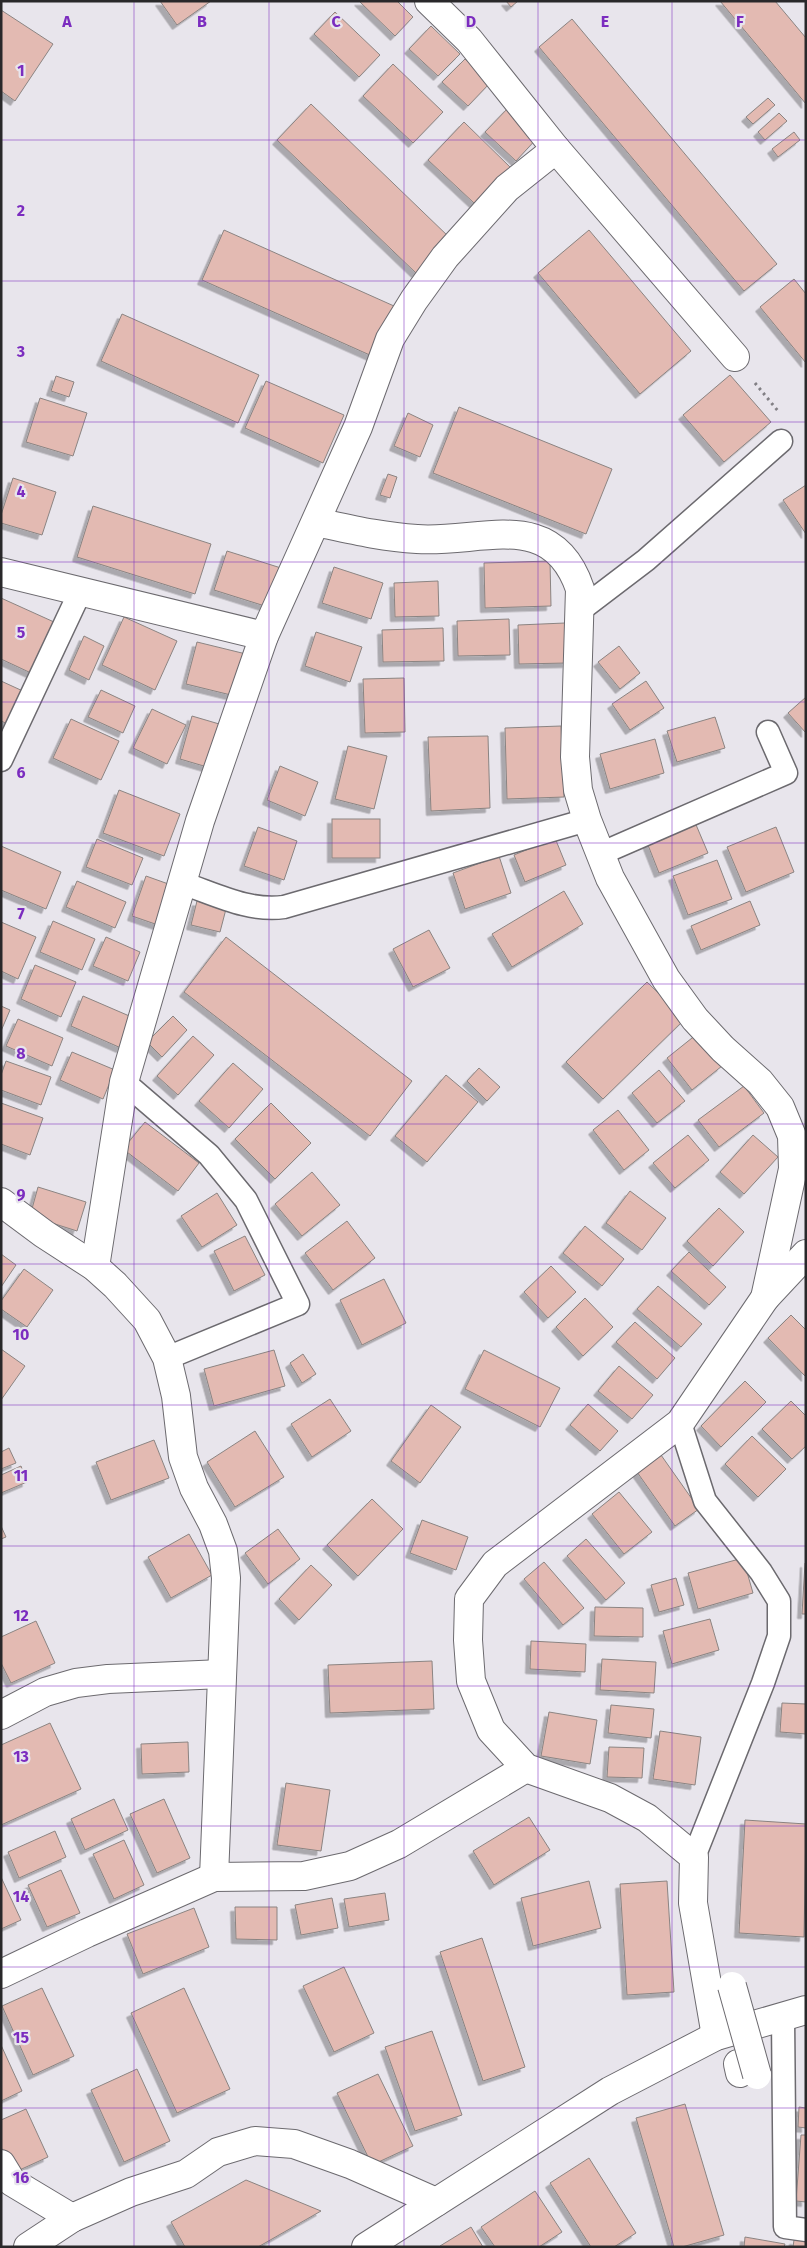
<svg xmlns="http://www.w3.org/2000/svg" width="807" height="2248" viewBox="0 0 807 2248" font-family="'Fira Sans',sans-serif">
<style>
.building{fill:#e3bab2;stroke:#8b8482;filter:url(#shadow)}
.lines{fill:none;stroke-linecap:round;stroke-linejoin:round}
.service-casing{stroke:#6c6a6f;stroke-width:25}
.pedestrian-casing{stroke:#6c6a6f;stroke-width:30}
.minor-casing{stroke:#6c6a6f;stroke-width:30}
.tertiary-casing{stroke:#6c6a6f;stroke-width:30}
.path{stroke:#817f84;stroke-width:3;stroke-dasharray:2.5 4;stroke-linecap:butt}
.service{stroke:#fff;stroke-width:22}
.pedestrian{stroke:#fff;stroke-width:28}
.minor{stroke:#fff;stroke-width:28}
.tertiary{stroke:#fff;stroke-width:28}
.pedestrian-bridge-casing{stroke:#6c6a6f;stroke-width:30;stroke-linecap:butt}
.pedestrian-bridge{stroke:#fff;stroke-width:28}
.grid{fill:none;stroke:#7b2cbf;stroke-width:1;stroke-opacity:0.55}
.grid-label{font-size:16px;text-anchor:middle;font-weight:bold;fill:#7b2cbf;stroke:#e8e5ec;stroke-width:4.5;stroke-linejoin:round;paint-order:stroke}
</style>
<defs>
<filter id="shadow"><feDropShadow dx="-4.5" dy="4.5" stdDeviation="0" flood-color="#0004"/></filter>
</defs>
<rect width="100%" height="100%" fill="#e8e5ec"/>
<!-- building -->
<g class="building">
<polygon points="160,1 211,1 177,25"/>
<polygon points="359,1 397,1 413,17 395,36"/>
<polygon points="506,1 518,1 511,7"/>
<polygon points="720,1 775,1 806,38 806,104"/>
<polygon points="1,10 53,44 15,101 1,91"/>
<polygon points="335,12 380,55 359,77 314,34"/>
<polygon points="572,19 777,264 744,291 539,47"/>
<polygon points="431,26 460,54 438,76 409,49"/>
<polygon points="465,59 490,83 468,106 442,82"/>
<polygon points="393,64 443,112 413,143 363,96"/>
<polygon points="768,98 775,105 753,124 746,117"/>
<polygon points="311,104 450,238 416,273 277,140"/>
<polygon points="509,107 539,136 516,161 485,132"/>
<polygon points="779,113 787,121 765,140 758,132"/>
<polygon points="464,122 510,167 474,203 428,160"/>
<polygon points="794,132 800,140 778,157 772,149"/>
<polygon points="224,230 394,306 372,356 202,280"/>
<polygon points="589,230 691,351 640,394 538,273"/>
<polygon points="794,279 806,294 806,363 760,307"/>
<polygon points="122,314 259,375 238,423 101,361"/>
<polygon points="730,375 771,422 724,462 683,415"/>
<polygon points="56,376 74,382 69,397 51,391"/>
<polygon points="266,381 344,415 323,463 245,428"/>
<polygon points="40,398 87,413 73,456 26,442"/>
<polygon points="459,407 612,469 586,534 433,473"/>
<polygon points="408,413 433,425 420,457 394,446"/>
<polygon points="388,474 397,477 390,498 380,495"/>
<polygon points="13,478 56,492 42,535 1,523 1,515"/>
<polygon points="806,485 806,534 783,500"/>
<polygon points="93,506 211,544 195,594 77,557"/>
<polygon points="227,551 281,568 268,607 214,590"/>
<polygon points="550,561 551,606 485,608 484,563"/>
<polygon points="334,567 383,583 371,619 322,603"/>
<polygon points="438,581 439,616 395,617 394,583"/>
<polygon points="1,598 54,622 31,673 1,659"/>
<polygon points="124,617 177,641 155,690 102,665"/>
<polygon points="509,619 510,655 458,656 457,621"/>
<polygon points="565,623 567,663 519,664 518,625"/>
<polygon points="443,628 444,661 383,662 382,630"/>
<polygon points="316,632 362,647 350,682 305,666"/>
<polygon points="84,636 104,646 89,680 69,670"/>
<polygon points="197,642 246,654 235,696 186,684"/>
<polygon points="619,646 640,673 620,689 598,662"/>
<polygon points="404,678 405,732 365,733 363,679"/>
<polygon points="1,681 25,692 10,725 1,721"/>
<polygon points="646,681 664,708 630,730 612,704"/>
<polygon points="101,690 135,706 123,733 88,717"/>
<polygon points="806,697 806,733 788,713"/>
<polygon points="152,709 186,725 167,764 133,748"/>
<polygon points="192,716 226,726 214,769 180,759"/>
<polygon points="715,717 725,748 677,762 667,731"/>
<polygon points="71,719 119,741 101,780 53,758"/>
<polygon points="561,726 564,797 507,799 505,728"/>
<polygon points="488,736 490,808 431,811 428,737"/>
<polygon points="655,739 664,773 610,789 600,754"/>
<polygon points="348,746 387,756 374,809 335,799"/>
<polygon points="280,766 318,782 305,816 267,800"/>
<polygon points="119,790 180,814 164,856 103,833"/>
<rect x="332" y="819" width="48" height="39"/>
<polygon points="694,820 708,853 659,873 646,840"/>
<polygon points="258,827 297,841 284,880 244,866"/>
<polygon points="776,827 794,872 746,892 727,847"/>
<polygon points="555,838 566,865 525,882 514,855"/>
<polygon points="97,839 143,858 132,885 86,867"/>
<polygon points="1,846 61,872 46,909 1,890"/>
<polygon points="499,856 511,893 465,909 453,873"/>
<polygon points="717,860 732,899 688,915 673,876"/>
<polygon points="146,876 174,886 161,926 132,916"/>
<polygon points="77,881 126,902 115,928 66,907"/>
<polygon points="564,891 583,924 512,967 492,934"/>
<polygon points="197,901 226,909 220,932 191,925"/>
<polygon points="750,901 760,925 701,950 691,926"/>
<polygon points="53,921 95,939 82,970 40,952"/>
<polygon points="1,922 36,937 18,979 1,971"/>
<polygon points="429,930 450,968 413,987 393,949"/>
<polygon points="106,937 140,952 128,981 93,966"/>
<polygon points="226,937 412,1081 370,1136 184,992"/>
<polygon points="35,965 76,982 61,1017 21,999"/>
<polygon points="647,982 685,1019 603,1099 566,1062"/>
<polygon points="83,996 134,1018 121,1048 71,1026"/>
<polygon points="1,1006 10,1010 1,1031"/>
<polygon points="173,1016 187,1030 162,1057 147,1042"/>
<polygon points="18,1019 63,1038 52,1066 6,1046"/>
<polygon points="697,1034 722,1066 692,1090 667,1058"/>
<polygon points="193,1036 214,1055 178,1095 157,1076"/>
<polygon points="72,1052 115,1070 103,1099 60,1080"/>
<polygon points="6,1061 51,1077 41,1105 1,1090 1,1075"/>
<polygon points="233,1063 263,1089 229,1128 199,1101"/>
<polygon points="479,1068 500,1087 487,1101 467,1081"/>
<polygon points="659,1070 685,1101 657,1123 632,1093"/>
<polygon points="446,1075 478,1102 427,1162 395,1136"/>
<polygon points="744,1086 764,1113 719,1147 698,1120"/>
<polygon points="1,1103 43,1118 30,1155 1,1144"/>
<polygon points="271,1103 311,1143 275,1179 235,1139"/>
<polygon points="618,1110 649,1150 624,1170 593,1130"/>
<polygon points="145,1122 199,1163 178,1191 123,1149"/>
<polygon points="688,1135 709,1160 675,1188 653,1163"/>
<polygon points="753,1135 778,1157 744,1194 720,1172"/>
<polygon points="312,1172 340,1205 302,1236 275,1204"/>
<polygon points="38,1187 86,1202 77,1231 30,1216"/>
<polygon points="630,1191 666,1218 642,1250 606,1223"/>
<polygon points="217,1193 237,1225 202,1247 181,1216"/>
<polygon points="719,1208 744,1232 713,1266 687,1241"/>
<polygon points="347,1221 375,1258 333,1290 305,1253"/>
<polygon points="585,1226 624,1259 602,1286 563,1253"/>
<polygon points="245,1236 265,1275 234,1291 214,1251"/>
<polygon points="689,1252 726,1287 709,1305 671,1271"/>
<polygon points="1,1254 16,1265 1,1287"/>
<polygon points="551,1266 576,1292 548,1318 524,1292"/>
<polygon points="24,1269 53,1290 27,1327 1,1309 1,1301"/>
<polygon points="384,1279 406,1323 362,1345 340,1300"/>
<polygon points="658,1286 702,1324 681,1347 637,1309"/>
<polygon points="585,1298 613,1327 583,1356 556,1327"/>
<polygon points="791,1315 806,1330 806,1377 768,1338"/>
<polygon points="635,1322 675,1358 657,1379 616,1342"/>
<polygon points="1,1349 25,1366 1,1400"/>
<polygon points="274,1350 285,1386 214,1406 204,1369"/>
<polygon points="484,1350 560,1388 540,1427 465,1389"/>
<polygon points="303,1354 316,1374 302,1383 290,1363"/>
<polygon points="619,1366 653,1395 632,1419 598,1391"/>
<polygon points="745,1381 766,1402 721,1447 701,1426"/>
<polygon points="330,1399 351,1431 312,1457 291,1424"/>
<polygon points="791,1401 806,1416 806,1446 792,1459 762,1429"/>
<polygon points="588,1404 618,1431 600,1451 570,1425"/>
<polygon points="431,1405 461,1427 420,1483 391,1461"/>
<polygon points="255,1431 284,1477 235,1507 207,1462"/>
<polygon points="752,1436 786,1469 758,1497 725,1464"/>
<polygon points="154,1440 169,1478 111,1500 96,1462"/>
<polygon points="9,1448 16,1463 1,1469 1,1452"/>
<polygon points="661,1455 699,1509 675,1526 637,1472"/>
<polygon points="21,1466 27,1482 1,1493 1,1475"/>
<polygon points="619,1492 652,1532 624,1554 592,1514"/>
<polygon points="372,1499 403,1529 358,1576 327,1545"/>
<polygon points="422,1520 468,1537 456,1570 410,1553"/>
<polygon points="1,1526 6,1537 1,1539"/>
<polygon points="278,1529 300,1559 268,1584 245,1553"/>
<polygon points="189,1534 212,1575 171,1598 148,1557"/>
<polygon points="586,1539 625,1583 606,1600 567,1556"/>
<polygon points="743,1558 753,1593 698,1609 688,1573"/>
<polygon points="544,1562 584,1608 563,1625 524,1579"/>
<polygon points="805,1563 806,1563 806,1614 802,1614"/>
<polygon points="311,1565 332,1585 299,1620 279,1599"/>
<polygon points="676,1578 684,1605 659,1612 651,1585"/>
<polygon points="595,1607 643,1608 643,1637 594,1636"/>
<polygon points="710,1619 719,1650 672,1664 663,1631"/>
<polygon points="36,1621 55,1663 11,1683 1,1663 1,1637"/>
<polygon points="531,1641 586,1644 585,1672 530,1669"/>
<polygon points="602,1659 656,1662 654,1693 600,1690"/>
<polygon points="432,1661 434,1709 330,1713 328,1665"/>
<polygon points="782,1703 806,1704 806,1734 780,1732"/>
<polygon points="611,1705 654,1709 651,1738 608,1733"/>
<polygon points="549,1712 597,1720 590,1764 541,1756"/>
<polygon points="50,1723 81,1789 1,1825 1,1745"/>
<polygon points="660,1731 701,1737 695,1785 653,1779"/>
<polygon points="188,1742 189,1772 142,1774 141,1744"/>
<polygon points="609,1747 644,1748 642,1778 607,1777"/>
<polygon points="286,1783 330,1790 321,1851 277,1845"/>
<polygon points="114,1799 128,1830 85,1850 71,1819"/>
<polygon points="164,1799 190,1858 157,1873 130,1814"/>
<polygon points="529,1817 550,1850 494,1885 473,1851"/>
<polygon points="745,1820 806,1824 804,1937 739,1933"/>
<polygon points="55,1831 66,1857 19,1878 8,1852"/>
<polygon points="124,1840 144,1885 114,1899 93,1854"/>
<polygon points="61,1870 80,1913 47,1927 28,1885"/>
<polygon points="1,1877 21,1920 1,1929"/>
<polygon points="589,1881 601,1928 533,1946 521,1898"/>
<polygon points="667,1881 674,1992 627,1995 620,1884"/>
<polygon points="385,1893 389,1920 349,1927 344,1899"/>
<polygon points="332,1898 338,1928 301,1935 295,1905"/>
<polygon points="235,1907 277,1907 277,1940 236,1939"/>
<polygon points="194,1908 209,1947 143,1974 127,1934"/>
<polygon points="482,1938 525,2067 483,2081 440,1952"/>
<polygon points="344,1967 374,2033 334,2052 303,1986"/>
<polygon points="42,1988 74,2056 33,2075 2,2006"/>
<polygon points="184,1988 230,2089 177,2113 131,2013"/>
<polygon points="432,2031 462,2115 415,2131 385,2047"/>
<polygon points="1,2045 22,2091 1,2101"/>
<polygon points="137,2069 170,2141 124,2162 91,2090"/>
<polygon points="378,2074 413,2146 372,2165 337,2093"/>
<polygon points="685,2104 724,2235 682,2247 674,2247 636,2118"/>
<polygon points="799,2107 806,2108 806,2128 798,2127"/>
<polygon points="26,2109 48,2157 13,2173 1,2147 1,2120"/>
<polygon points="801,2135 806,2135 806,2202 796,2201"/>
<polygon points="589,2158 636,2233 614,2247 591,2247 550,2183"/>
<polygon points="246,2180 321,2211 258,2247 185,2247 171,2222"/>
<polygon points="535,2191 562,2232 539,2247 495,2247 481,2227"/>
<polygon points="471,2227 483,2247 440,2247 440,2246"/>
<polygon points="745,2237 785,2244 784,2247 744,2247"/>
<polygon points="794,2240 806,2241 806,2247 793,2247"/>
</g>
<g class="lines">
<!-- service casing -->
<g class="service-casing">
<g id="service">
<polyline points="579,611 646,560 781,441"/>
<polyline points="1,760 80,592"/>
<polyline points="600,854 786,773 768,732"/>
<path d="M182,883C215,894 249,912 284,907L587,820"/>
<polyline points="124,1082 209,1155 246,1200 298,1304 167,1358"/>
<polyline points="680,1423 705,1501 761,1572 779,1601 779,1636 763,1683 694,1857"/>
<polyline points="783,2017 785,2227 806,2230"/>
</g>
</g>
<!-- pedestrian casing -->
<g class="pedestrian-casing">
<g id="pedestrian">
<polyline points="738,2064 740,2073"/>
<polyline points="1,2164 12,2182 72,2218"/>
</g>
</g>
<!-- minor casing -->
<g class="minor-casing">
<g id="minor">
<polyline points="429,1 469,40 556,149 735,357"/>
<path d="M316,522C349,529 382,537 417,539C480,544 552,506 580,589L575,757L578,790L587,820L610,878L666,979L695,1019L723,1049L760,1082L780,1107L792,1136L793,1169L765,1298"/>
<polyline points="1,572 264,636"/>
<polyline points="1,1202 44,1234 95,1267 115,1285 147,1320 167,1358 176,1396 183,1457 194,1488 213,1524 223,1551 226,1578 214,1877"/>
<polyline points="95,1267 124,1082 200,821 264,636 358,427 390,339 414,300 445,257 507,188 556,149"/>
<polyline points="1,1715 45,1692 76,1683 108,1679 222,1674"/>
<polyline points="1,1974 87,1933 214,1877 304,1876 350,1866 399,1844 526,1768"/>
<polyline points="716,2036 693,1903 694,1857 647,1818 610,1798 526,1768 491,1730 471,1681 468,1640 469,1599 495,1564 680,1423 765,1298 806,1254"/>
<polyline points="28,2247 72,2218 131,2192 186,2174 218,2152 255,2141 294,2144 350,2164 436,2202"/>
</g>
</g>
<!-- tertiary casing -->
<g class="tertiary-casing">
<polyline id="tertiary" points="366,2247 610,2091 716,2036 806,2010"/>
</g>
<!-- path -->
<polyline class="path" points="755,383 778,411"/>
<!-- service -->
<use href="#service" class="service"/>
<!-- pedestrian -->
<use href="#pedestrian" class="pedestrian"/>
<!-- minor -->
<use href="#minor" class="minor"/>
<!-- tertiary -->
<use href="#tertiary" class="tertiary"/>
<!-- pedestrian-bridge casing -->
<g class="pedestrian-bridge-casing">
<polyline id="pedestrian-bridge" points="732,1986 757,2075"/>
</g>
<!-- pedestrian-bridge -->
<use href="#pedestrian-bridge" class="pedestrian-bridge"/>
</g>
<!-- grid -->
<path class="grid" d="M134,1V2247M269,1V2247M404,1V2247M538,1V2247M672,1V2247M1,140H806M1,281H806M1,422H806M1,562H806M1,702H806M1,843H806M1,984H806M1,1124H806M1,1264H806M1,1405H806M1,1546H806M1,1686H806M1,1826H806M1,1967H806M1,2108H806"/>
<g class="grid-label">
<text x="67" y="27">A</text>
<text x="202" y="27">B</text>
<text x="336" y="27">C</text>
<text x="471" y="27">D</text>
<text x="605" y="27">E</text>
<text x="740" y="27">F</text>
<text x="21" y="76">1</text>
<text x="21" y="216">2</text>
<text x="21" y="357">3</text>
<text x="21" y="497">4</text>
<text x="21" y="638">5</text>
<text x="21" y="778">6</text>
<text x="21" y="919">7</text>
<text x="21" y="1059">8</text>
<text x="21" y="1200">9</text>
<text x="21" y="1340">10</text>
<text x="21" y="1481">11</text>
<text x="21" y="1621">12</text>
<text x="21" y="1762">13</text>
<text x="21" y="1902">14</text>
<text x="21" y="2043">15</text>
<text x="21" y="2183">16</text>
</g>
<!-- border -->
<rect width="807" height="2248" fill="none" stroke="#29282a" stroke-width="5"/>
</svg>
